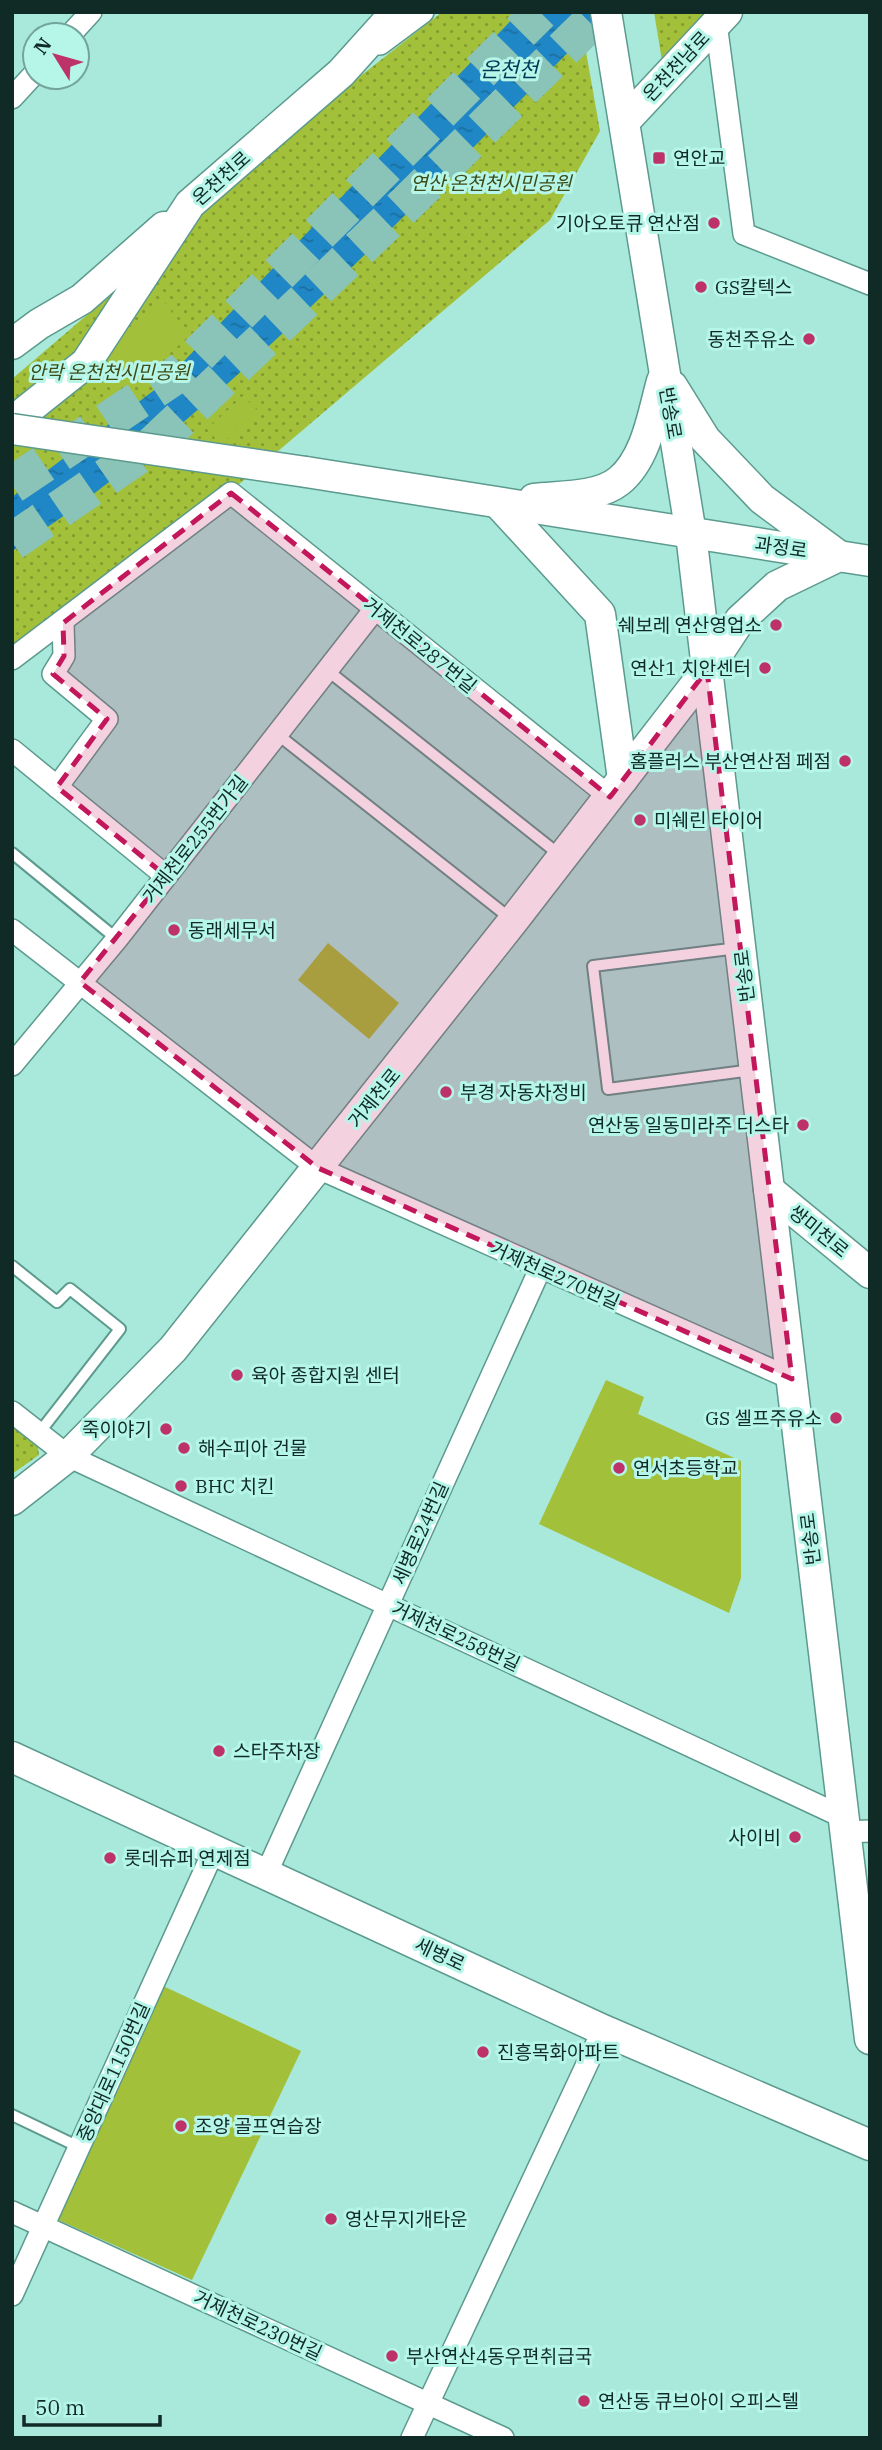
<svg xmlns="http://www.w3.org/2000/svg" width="882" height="2450" viewBox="0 0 882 2450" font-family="'IBM Plex Serif','Noto Sans KR',serif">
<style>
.grass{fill:url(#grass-dots)}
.garden{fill:#a2c039}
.water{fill:url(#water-ripples)}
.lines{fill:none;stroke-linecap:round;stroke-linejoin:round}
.highway-tunnel{stroke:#8ac3b8;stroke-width:38;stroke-dasharray:38 19;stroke-linecap:butt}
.lane-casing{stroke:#5c9a8e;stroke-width:14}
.street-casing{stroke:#5c9a8e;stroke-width:24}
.secondary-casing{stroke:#5c9a8e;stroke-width:33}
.lane{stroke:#fff;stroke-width:10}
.street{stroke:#fff;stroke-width:21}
.secondary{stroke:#fff;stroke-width:30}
.secondary-bridge-casing{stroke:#5c9a8e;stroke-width:33;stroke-linecap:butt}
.secondary-bridge{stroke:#fff;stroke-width:30}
.marked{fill:#c2185b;fill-opacity:0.2;stroke:#c2185b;stroke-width:5;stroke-dasharray:14 9;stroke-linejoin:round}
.poi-dot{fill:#bd3269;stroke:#b6f6e9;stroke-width:2.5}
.labels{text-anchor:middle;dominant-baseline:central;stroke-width:6;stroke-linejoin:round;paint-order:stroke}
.street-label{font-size:19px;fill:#102a26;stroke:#b6f6e9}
.poi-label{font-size:19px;fill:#102a26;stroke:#b6f6e9;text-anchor:start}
.park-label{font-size:19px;font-style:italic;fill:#3e4b16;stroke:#b6f6e9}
.water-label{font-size:21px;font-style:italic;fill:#003857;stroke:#b6f6e9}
</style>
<defs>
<pattern id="grass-dots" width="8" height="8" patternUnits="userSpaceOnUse" patternTransform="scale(1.75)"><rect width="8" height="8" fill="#a2c039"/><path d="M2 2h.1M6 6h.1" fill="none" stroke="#839c30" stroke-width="1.8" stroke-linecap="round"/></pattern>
<pattern id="water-ripples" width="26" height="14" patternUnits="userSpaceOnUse" patternTransform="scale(1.75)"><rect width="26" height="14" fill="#1f87c5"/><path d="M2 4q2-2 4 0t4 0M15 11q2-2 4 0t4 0" fill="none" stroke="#1a6fa0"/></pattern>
</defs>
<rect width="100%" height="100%" fill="#a9e9dc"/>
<!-- grass -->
<g class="grass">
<polygon points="442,12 579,12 600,131 550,220 237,486 12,653 12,379 128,280 284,136"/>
<polygon points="654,12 708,12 662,61"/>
<polygon points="12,1426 38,1447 39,1455 12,1474"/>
</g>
<!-- garden -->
<g class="garden">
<polygon points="163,301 190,335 132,388 101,354"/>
<polygon points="243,396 258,411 221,445 207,429"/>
<polygon points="328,943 399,1003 369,1039 298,980"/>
<polygon points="606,1380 644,1397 638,1414 741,1461 741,1578 729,1613 539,1524"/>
<polygon points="161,1985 301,2051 192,2280 54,2218"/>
</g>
<!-- water -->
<path class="water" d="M519,12H608C536,85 464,157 391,229C272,346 152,460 12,551V497L161,385Z"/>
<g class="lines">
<!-- highway-tunnel -->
<g class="highway-tunnel">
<polyline points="12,485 182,371 540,12"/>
<polyline points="12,542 153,445 408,202 601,12"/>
</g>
<!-- lane casing -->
<g class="lane-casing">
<g id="lane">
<polyline points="327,670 561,856"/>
<polyline points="277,734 511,919"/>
<polyline points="12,853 117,939"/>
<polyline points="738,948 593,966 608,1089 752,1070"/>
<polyline points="12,1266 57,1302 70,1289 120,1329 39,1433"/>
<polyline points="12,2115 79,2147"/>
</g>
</g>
<!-- street casing -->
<g class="street-casing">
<g id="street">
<polyline points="716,23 744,234 870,284"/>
<polyline points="70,35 91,12"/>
<polyline points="380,44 423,12"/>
<polyline points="12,98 35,73"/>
<polyline points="12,659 231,493 610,797"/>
<polyline points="12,750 166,876"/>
<polyline points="57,787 107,719 53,674 64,656 63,623"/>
<polyline points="12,930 318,1168 792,1379"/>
<polyline points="12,1065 117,939 375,609"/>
<polyline points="12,1412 68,1456 843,1817"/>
<polyline points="845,1832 870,1831"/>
<polyline points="266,1874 540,1269"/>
<polyline points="12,2212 503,2438"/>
<polyline points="12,2295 214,1850"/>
<polyline points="412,2438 603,2030"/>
</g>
</g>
<!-- secondary casing -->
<g class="secondary-casing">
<g id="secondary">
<polyline points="606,12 691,534 870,2039"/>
<polyline points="625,121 727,12"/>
<polyline points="12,344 39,324 82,299 164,227"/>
<polyline points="12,422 86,363 190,204 341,73 396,12"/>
<polyline points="306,472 870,561"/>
<path d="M534,499C559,496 598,498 619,481C647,458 653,413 662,381"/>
<polyline points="498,503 600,614 623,779"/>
<polyline points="769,1190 870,1273"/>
<polyline points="12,1500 67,1457 173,1349 513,921 707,670 740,620 777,586 839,556 762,499 705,439 672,386"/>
<polyline points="12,1757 603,2030 870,2145"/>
</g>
</g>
<!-- lane -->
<use href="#lane" class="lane"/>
<!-- street -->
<use href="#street" class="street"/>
<!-- secondary -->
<use href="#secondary" class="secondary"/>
<!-- secondary-bridge casing -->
<g class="secondary-bridge-casing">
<polyline id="secondary-bridge" points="12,429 306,472"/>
</g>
<!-- secondary-bridge -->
<use href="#secondary-bridge" class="secondary-bridge"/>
</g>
<!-- marked area -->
<path class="marked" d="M231,493L610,797L707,670L792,1379L318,1168L80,982L166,876L57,787L107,719L53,674L64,656L63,623Z"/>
<!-- markers -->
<g class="poi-dot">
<rect x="652" y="151" width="14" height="14" rx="3.5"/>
<circle cx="714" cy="223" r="7"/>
<circle cx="701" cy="287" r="7"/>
<circle cx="809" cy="339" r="7"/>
<circle cx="776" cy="625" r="7"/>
<circle cx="765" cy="668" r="7"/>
<circle cx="845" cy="761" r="7"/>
<circle cx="640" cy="820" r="7"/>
<circle cx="174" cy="930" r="7"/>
<circle cx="446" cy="1092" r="7"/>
<circle cx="803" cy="1125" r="7"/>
<circle cx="237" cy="1375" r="7"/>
<circle cx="836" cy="1418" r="7"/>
<circle cx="166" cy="1429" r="7"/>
<circle cx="184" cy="1448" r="7"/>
<circle cx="619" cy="1468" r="7"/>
<circle cx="181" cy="1486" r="7"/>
<circle cx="219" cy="1751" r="7"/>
<circle cx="795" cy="1837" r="7"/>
<circle cx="110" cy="1858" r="7"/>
<circle cx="483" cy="2052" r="7"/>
<circle cx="181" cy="2126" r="7"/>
<circle cx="331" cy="2219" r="7"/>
<circle cx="392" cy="2356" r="7"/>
<circle cx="584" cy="2401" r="7"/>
</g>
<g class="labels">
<!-- street labels -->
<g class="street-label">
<text transform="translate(676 66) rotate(-47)">온천천남로</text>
<text transform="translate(221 178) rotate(-42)">온천천로</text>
<text transform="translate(671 413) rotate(80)">반송로</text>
<text transform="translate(781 547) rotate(8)">과정로</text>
<text transform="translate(420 645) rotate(39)">거제천로287번길</text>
<text transform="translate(195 839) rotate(-52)">거제천로255번가길</text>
<text transform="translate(744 976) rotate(-97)">반송로</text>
<text transform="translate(374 1098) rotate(-51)">거제천로</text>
<text transform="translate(819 1231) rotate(39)">쌍미천로</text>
<text transform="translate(555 1275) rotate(24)">거제천로270번길</text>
<text transform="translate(420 1533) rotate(-66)">세병로24번길</text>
<text transform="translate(810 1539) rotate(-97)">반송로</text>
<text transform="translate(456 1636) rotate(25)">거제천로258번길</text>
<text transform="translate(440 1954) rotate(25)">세병로</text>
<text transform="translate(113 2072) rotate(-66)">중앙대로1150번길</text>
<text transform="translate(258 2325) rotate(25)">거제천로230번길</text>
</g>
<!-- poi labels -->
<g class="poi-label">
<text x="673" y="158">연안교</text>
<text x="700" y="223" text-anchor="end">기아오토큐 연산점</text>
<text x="715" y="287">GS칼텍스</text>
<text x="795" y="339" text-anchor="end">동천주유소</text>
<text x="762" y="625" text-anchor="end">쉐보레 연산영업소</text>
<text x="751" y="668" text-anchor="end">연산1 치안센터</text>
<text x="831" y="761" text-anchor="end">홈플러스 부산연산점 페점</text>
<text x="654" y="820">미쉐린 타이어</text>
<text x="188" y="930">동래세무서</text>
<text x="460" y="1092">부경 자동차정비</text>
<text x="789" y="1125" text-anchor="end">연산동 일동미라주 더스타</text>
<text x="251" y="1375">육아 종합지원 센터</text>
<text x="822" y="1418" text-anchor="end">GS 셀프주유소</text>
<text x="152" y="1429" text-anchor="end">죽이야기</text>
<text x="198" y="1448">해수피아 건물</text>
<text x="633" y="1468">연서초등학교</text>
<text x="195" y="1486">BHC 치킨</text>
<text x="233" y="1751">스타주차장</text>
<text x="781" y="1837" text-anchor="end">사이비</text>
<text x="124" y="1858">롯데슈퍼 연제점</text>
<text x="497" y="2052">진흥목화아파트</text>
<text x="195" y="2126">조양 골프연습장</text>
<text x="345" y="2219">영산무지개타운</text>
<text x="406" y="2356">부산연산4동우편취급국</text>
<text x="598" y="2401">연산동 큐브아이 오피스텔</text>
</g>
<!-- park labels -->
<g class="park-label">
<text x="491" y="183">연산 온천천시민공원</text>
<text x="109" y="372">안락 온천천시민공원</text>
</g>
<!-- water labels -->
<g class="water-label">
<text x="509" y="69">온천천</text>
</g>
</g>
<!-- border -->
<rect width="882" height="2450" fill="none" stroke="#102a26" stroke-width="28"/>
<!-- north arrow -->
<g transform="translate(56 56) rotate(307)"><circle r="33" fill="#b6f6e9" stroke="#74a49b" stroke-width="2"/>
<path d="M0-5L12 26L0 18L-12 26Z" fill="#bd3269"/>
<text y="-10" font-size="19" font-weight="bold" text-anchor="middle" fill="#102a26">N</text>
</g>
<!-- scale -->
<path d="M24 2415v10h136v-10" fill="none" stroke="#102a26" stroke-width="3.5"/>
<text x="35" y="2415" font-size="21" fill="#102a26" stroke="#b6f6e9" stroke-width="5" paint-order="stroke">50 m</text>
</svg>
